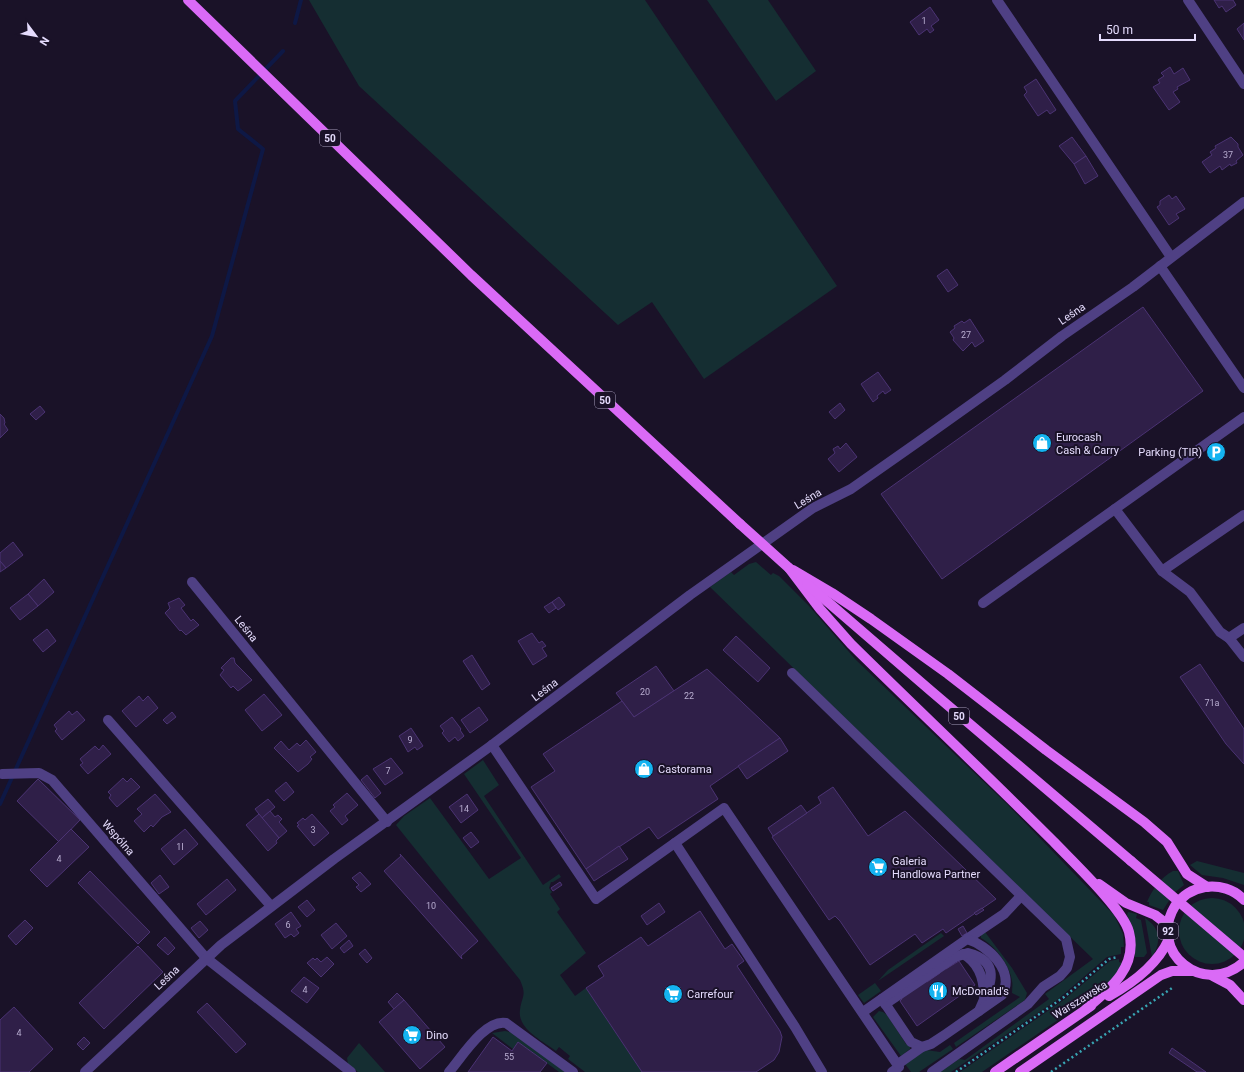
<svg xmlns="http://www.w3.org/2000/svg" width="1244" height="1072" viewBox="0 0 1244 1072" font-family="Roboto,sans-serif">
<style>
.green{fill:#152e32}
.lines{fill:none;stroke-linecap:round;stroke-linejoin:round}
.stream{stroke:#0e1845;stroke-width:4}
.building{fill:#2f1f48;stroke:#4b3373}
.path{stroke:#38a6b4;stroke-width:2.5;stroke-dasharray:2 3;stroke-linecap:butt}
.minor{stroke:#4f4084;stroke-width:10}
.major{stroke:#da6af6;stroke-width:10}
.major-bridge{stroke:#da6af6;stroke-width:10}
.labels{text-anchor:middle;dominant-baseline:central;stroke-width:4;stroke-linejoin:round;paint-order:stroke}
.number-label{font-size:9px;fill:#b8add0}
.shield{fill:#1a1228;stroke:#a89fbd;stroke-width:1}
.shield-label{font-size:10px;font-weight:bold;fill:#e5dcfd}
.street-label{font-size:11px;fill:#e5dcfd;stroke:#1a1228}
.poi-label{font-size:11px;fill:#e5dcfd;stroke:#1a1228;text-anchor:start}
</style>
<rect width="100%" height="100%" fill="#1a1228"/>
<!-- green -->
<g class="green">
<polygon points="309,0 645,0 837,286 704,379 652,302 618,325 359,86"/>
<polygon points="707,0 768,0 816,71 776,101"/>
<polygon points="756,562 771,575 773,573 779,576 809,606 856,660 1007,804 1114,915 1123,934 1124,947 1121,947 1121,954 1107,957 1057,1000 951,1072 940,1072 959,1059 965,1060 1049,999 1045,994 1093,959 710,587 731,572 734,575 749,564"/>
<path d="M483,760L499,785L484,796L543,885L559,874L561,877L553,882H551L549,888L552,892L550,894L560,909L557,912L586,953L560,975L575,996L586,988L642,1072H585L568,1059L570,1056L559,1047L556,1051C543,1041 517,1029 520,1010C522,995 527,996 520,980L396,825L404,816L430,798L489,879L521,858L464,774Z"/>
<polygon points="1197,861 1244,873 1244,885 1223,878 1202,875 1190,865"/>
<path d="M1173,871H1178L1184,885L1174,893L1163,910L1149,905V902H1147C1152,890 1161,877 1173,871Z"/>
<circle cx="1212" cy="931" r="33"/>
<polygon points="1128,912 1137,914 1136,918 1141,920 1147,953 1144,957 1135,957 1134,933 1127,915"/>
<path d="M1145,918C1160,928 1162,941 1152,957Z"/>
<path d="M985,932L1012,968L1027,993L1025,1000L956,1047L954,1043L1020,997L1012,993C1012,989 1013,985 1012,981C1010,965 994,945 981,938V934Z"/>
<polygon points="941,933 944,936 878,981 888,970"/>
<polygon points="1119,959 1119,962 1122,963 1119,972 1109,985 982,1072 960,1072 1065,999 1110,961"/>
<polygon points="875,983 881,991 864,1003 858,995"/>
<polygon points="879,1011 883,1012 887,1015 906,1044 910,1046 910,1049 901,1056 873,1017"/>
<polygon points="505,1031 514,1033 565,1072 559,1072 518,1042 513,1049 492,1033"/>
<polygon points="359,1043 385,1072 358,1072 348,1064 347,1058"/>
<polygon points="950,1045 953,1049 919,1072 911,1072 905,1064 926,1050 940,1052"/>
</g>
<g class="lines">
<!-- stream -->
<g class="stream">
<polyline points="295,23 301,0"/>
<polyline points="0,804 212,336 263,149 238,129 235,101 283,51"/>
</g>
</g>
<!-- building -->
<g class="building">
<polygon points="1214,0 1233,0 1236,5 1226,12 1222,6 1219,8"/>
<polygon points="930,7 939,20 931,26 934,30 930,33 927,29 919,35 910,22"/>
<polygon points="1244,23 1244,40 1237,29"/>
<polygon points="1170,67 1174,74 1183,68 1190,80 1177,87 1178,89 1173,92 1180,102 1169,110 1153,87 1160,83 1158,80 1164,76 1161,73"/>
<polygon points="1036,79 1056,110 1050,114 1047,110 1038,116 1024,95 1027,92 1024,87"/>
<polygon points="1072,137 1086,156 1074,164 1059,146"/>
<polygon points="1231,137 1238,144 1238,147 1243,155 1236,161 1237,163 1231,166 1230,164 1222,170 1220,166 1210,173 1202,162 1212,155 1210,152 1216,148 1215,146"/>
<polygon points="1086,156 1098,176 1085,184 1074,164"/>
<polygon points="1169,195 1172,199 1176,196 1185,209 1176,214 1179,218 1169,225 1157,207 1160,205 1160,201"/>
<polygon points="947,269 958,285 948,292 937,276"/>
<polygon points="1143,307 1203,391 942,579 881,494"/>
<polygon points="970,319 984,341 975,347 972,342 963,351 953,340 954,338 950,332 955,328 954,326 962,321 964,323"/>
<polygon points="878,372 891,390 885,394 883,391 877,396 878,398 873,402 861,384"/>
<polygon points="840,403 845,410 835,419 829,412"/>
<polygon points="40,406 45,412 36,420 30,414"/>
<polygon points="0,414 4,418 5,423 4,424 8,430 0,438"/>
<polygon points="846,443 857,457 839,472 828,459 835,453 833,449 838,446 840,449"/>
<polygon points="13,542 23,555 6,568 0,561 0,553"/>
<polygon points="0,561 6,568 0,572"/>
<polygon points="44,579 54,592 38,606 28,594"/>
<polygon points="28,594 38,606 20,620 10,608"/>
<polygon points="559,597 565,605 558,610 552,602"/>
<polygon points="179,598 185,605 181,608 191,621 193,619 199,625 186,635 181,630 180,631 165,613 170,608 168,603"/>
<polygon points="552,602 556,608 549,613 544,607"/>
<polygon points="47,629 56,641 43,652 33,640"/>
<polygon points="532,633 539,643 542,641 546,646 542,648 547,656 533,665 518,641"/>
<polygon points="736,636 770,668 758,682 723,650"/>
<polygon points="472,655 490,684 482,690 463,661"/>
<polygon points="231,658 234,658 235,663 252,680 238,691 233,686 231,688 220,675 224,670 221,668"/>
<polygon points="1200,664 1244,729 1244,764 1226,744 1180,677"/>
<polygon points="656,666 674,691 634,717 616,693"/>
<polygon points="707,669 780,738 710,786 718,799 658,839 649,827 586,869 531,787 555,771 543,754 622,701 634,717"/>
<polygon points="264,694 282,715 262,731 245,710"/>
<polygon points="139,696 143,701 148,696 158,708 136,727 122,711"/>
<polygon points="479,707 488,720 470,733 461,720"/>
<polygon points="69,711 72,715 77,711 85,720 62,740 55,731 57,729 54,725"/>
<polygon points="172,712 176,717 167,724 163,720"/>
<polygon points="452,717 461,729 460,730 464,736 458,741 455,737 449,742 442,733 444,731 440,726"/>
<polygon points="411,728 423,746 417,750 415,747 408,752 399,736"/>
<polygon points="780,738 788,751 747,779 738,766"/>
<polygon points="306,740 316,752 310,757 312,759 308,764 298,772 274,748 281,741 289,750 297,743 300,746"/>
<polygon points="103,745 111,754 88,774 80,765 83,763 80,759 95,746 99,750"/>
<polygon points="391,758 403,773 385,785 373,769"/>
<polygon points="367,775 381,793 375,798 361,780"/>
<polygon points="123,778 127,782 131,778 140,787 117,807 109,798 111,795 108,792"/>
<polygon points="38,779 80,820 59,842 17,801"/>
<polygon points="286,782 294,792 284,801 275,791"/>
<polygon points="833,787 868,836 905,811 996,899 946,933 943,929 922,943 915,934 870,965 840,921 835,916 829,920 772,837 821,803 818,797"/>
<polygon points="347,793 358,805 345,816 348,820 342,825 330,811 335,807 333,805"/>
<polygon points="155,794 171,812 162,817 153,827 151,825 144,832 134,821 142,814 137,809"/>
<polygon points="467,794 478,810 461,823 449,807"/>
<polygon points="268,799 275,807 262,818 255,809"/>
<polygon points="801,805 807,813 773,836 768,828"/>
<polygon points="270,811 275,817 278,815 282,819 279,822 287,831 279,838 262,818"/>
<polygon points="259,814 279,838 276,841 277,843 268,851 246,825"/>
<polygon points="312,814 329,833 314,846 297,826 299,825 297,823 303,818 305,820"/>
<polygon points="71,829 89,847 47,887 30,870"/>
<polygon points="185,829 198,844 174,865 161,849"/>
<polygon points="471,832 479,842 471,848 463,838"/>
<polygon points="619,846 628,859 594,881 586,869"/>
<polygon points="400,854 478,941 461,956 462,959 384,871 401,856"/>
<polygon points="90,871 150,932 138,944 78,883"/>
<polygon points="360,872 371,884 361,892 356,887 359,885 352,878"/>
<polygon points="160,875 169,887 159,894 151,883"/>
<polygon points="227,879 236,890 206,915 197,904"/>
<polygon points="560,882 562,885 553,891 551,888"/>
<polygon points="307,900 315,910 307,917 298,907"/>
<polygon points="659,903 665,912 647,925 641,916"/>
<polygon points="982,908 984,910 976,915 974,913"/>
<polygon points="700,911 725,949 732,944 744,961 737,966 780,1031 782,1037 779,1052 774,1060 756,1072 642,1072 586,988 604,976 598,966 641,937 648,946"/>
<polygon points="291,912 301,926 296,929 299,933 294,937 291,934 285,938 275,924"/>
<polygon points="25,920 33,928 16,945 8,936"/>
<polygon points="200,921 208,930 199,938 191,928"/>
<polygon points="336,923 347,936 332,949 321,935"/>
<polygon points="963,926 967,933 962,936 958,929"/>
<polygon points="165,937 175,948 168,955 157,945"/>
<polygon points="349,940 353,946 344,953 340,948"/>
<polygon points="138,946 163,972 104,1029 79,1003"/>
<polygon points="365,949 372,958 367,963 359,954"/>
<polygon points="327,957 334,964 321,977 307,963 313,958 315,960 317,958 321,962"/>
<polygon points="959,961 975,985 917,1026 900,1001 902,999 901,997 925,980 927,982 940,973 938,971 944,967 946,969"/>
<polygon points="304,977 319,988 307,1003 291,991"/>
<polygon points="397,993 404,1000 394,1009 388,1002"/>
<polygon points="404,1000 445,1047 420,1069 379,1022"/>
<polygon points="207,1003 246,1044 236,1053 197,1012"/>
<polygon points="14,1007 53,1049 29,1072 0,1072 0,1020"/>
<polygon points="84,1037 90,1043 83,1050 77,1044"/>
<polygon points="493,1037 512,1051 518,1042 547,1063 540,1072 468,1072"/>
<polygon points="1172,1048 1206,1072 1197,1072 1169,1053"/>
</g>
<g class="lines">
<!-- path -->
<g class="path">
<polyline points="956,1072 1064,997 1109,959 1118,957"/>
<polyline points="1051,1072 1172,988"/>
</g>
<!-- minor -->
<g class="minor">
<polyline points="997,0 1171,257"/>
<polyline points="1188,0 1244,84"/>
<polyline points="1160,266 1244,388"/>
<polyline points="1115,509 1162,571 1190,592 1220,632 1229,638"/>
<polyline points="1162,571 1244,515"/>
<polyline points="192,582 387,822"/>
<polyline points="983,603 1244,417"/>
<polyline points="1244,628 1229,638 1244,657"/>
<polyline points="792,673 1066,939 1070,957 1067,968 1060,976 1043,987 1028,1004 932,1072"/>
<polyline points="108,720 271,906"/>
<polyline points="492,745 596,899 724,808 899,1067 892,1072"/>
<polyline points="2,774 39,773 52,780 206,958 351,1072"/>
<polyline points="675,843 795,1027 822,1072"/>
<polyline points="967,939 1004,914 1021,896"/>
<path d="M963,954C979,963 984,978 984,996"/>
<polyline points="882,999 911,1042 922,1047"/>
<path d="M885,1004L955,957L968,953C1004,962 989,988 979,1011"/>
<path d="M863,1012L967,939C987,945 1016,971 1002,995L946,1034L931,1044L922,1047L898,1064"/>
<polyline points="85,1072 221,945 334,859 492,745 690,595 813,508 851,489 918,442 1005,380 1062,336 1133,287 1244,202"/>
<path d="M449,1072C462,1057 485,1019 506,1023L573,1072"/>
</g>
<!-- major -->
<g class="major">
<polyline points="188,0 471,275 740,524"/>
<path d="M789,568L820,609L851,644C918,710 987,775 1054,842C1072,861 1123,909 1129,932C1138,967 1110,989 1086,1009"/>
<polyline points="793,570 832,593 871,619 948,674 1046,750 1144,822 1167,842 1187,874 1207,887"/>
<polyline points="807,584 931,691 1131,861"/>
<polyline points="1099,884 1126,903 1155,915 1168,925"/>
<path d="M1244,900C1234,889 1219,885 1205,887C1193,889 1182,896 1175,906C1147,952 1204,998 1244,962"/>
<polyline points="1213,976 1230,985 1244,1000"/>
<path d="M1109,996C1133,983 1157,965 1169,939"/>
<polyline points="995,1072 1091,1006"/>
<polyline points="1020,1072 1161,975 1172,971 1193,971"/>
</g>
<!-- major-bridge -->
<g class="major-bridge">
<polyline points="740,524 789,568"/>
<polyline points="1131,861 1244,957"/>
</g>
</g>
<!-- icons -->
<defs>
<g id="shop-disc" transform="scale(1)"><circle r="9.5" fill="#14b3f0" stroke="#1a1228"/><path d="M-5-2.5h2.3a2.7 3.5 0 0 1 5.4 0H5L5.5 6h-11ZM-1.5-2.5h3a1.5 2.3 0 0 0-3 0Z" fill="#fff"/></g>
<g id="parking-disc" transform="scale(1)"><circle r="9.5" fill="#14b3f0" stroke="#1a1228"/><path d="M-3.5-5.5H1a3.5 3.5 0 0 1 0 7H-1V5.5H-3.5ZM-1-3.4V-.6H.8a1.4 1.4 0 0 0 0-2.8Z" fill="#fff"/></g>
<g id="supermarket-disc" transform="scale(1)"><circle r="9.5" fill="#14b3f0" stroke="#1a1228"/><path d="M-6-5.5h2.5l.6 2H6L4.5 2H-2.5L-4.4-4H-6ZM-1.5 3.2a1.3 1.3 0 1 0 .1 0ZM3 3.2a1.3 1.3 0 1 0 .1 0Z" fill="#fff"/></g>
<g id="restaurant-disc" transform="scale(1)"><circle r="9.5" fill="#14b3f0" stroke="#1a1228"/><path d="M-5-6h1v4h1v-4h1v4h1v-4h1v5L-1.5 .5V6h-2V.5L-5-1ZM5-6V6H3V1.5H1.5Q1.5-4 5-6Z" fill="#fff"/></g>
</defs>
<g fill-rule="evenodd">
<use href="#shop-disc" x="1042" y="443"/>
<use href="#parking-disc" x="1216" y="452"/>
<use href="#shop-disc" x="644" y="769"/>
<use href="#supermarket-disc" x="878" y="867"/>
<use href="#restaurant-disc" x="938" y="991"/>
<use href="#supermarket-disc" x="673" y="994"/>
<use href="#supermarket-disc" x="412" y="1035"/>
</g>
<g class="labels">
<!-- number labels -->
<g class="number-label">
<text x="924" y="21">1</text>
<text x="1228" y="155">37</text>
<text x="966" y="335">27</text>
<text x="645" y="692">20</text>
<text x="689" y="696">22</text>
<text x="1212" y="703">71a</text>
<text x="410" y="740">9</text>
<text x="388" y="771">7</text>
<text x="464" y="809">14</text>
<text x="313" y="830">3</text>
<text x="180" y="847">1I</text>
<text x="59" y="859">4</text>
<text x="431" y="906">10</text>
<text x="288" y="925">6</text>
<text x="305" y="990">4</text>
<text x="19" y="1033">4</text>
<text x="509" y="1057">55</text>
</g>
<!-- shield labels -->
<g class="shield">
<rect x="320" y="130" width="20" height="16" rx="3"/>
<rect x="595" y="392" width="20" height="16" rx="3"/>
<rect x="949" y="708" width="20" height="16" rx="3"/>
<rect x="1158" y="923" width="20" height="16" rx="3"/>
</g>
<g class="shield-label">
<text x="330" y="138">50</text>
<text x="605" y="400">50</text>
<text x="959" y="716">50</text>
<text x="1168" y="931">92</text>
</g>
<!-- street labels -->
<g class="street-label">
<text transform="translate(1072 314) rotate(-34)">Leśna</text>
<text transform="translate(808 499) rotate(-31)">Leśna</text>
<text transform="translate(246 629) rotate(51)">Leśna</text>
<text transform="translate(545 690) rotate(-37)">Leśna</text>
<text transform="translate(118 838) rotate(49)">Wspólna</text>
<text transform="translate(167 978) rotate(-43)">Leśna</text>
<text transform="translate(1080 1000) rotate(-32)">Warszawska</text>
</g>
<!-- poi labels -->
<g class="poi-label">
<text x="1056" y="437">Eurocash<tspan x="1056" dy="13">Cash &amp; Carry</tspan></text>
<text x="1202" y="452" text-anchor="end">Parking (TIR)</text>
<text x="658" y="769">Castorama</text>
<text x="892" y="861">Galeria<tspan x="892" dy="13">Handlowa Partner</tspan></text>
<text x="952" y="991">McDonald's</text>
<text x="687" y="994">Carrefour</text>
<text x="426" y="1035">Dino</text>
</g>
</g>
<!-- north arrow -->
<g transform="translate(36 36) rotate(122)" stroke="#1a1228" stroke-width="3" paint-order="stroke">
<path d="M0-3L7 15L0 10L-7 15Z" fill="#e5dcfd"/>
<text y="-6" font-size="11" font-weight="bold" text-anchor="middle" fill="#e5dcfd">N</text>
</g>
<!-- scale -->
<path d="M1100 34v6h95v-6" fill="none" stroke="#e5dcfd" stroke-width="2"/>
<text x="1106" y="34" font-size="12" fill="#e5dcfd" stroke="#1a1228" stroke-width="3" paint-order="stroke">50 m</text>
</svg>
